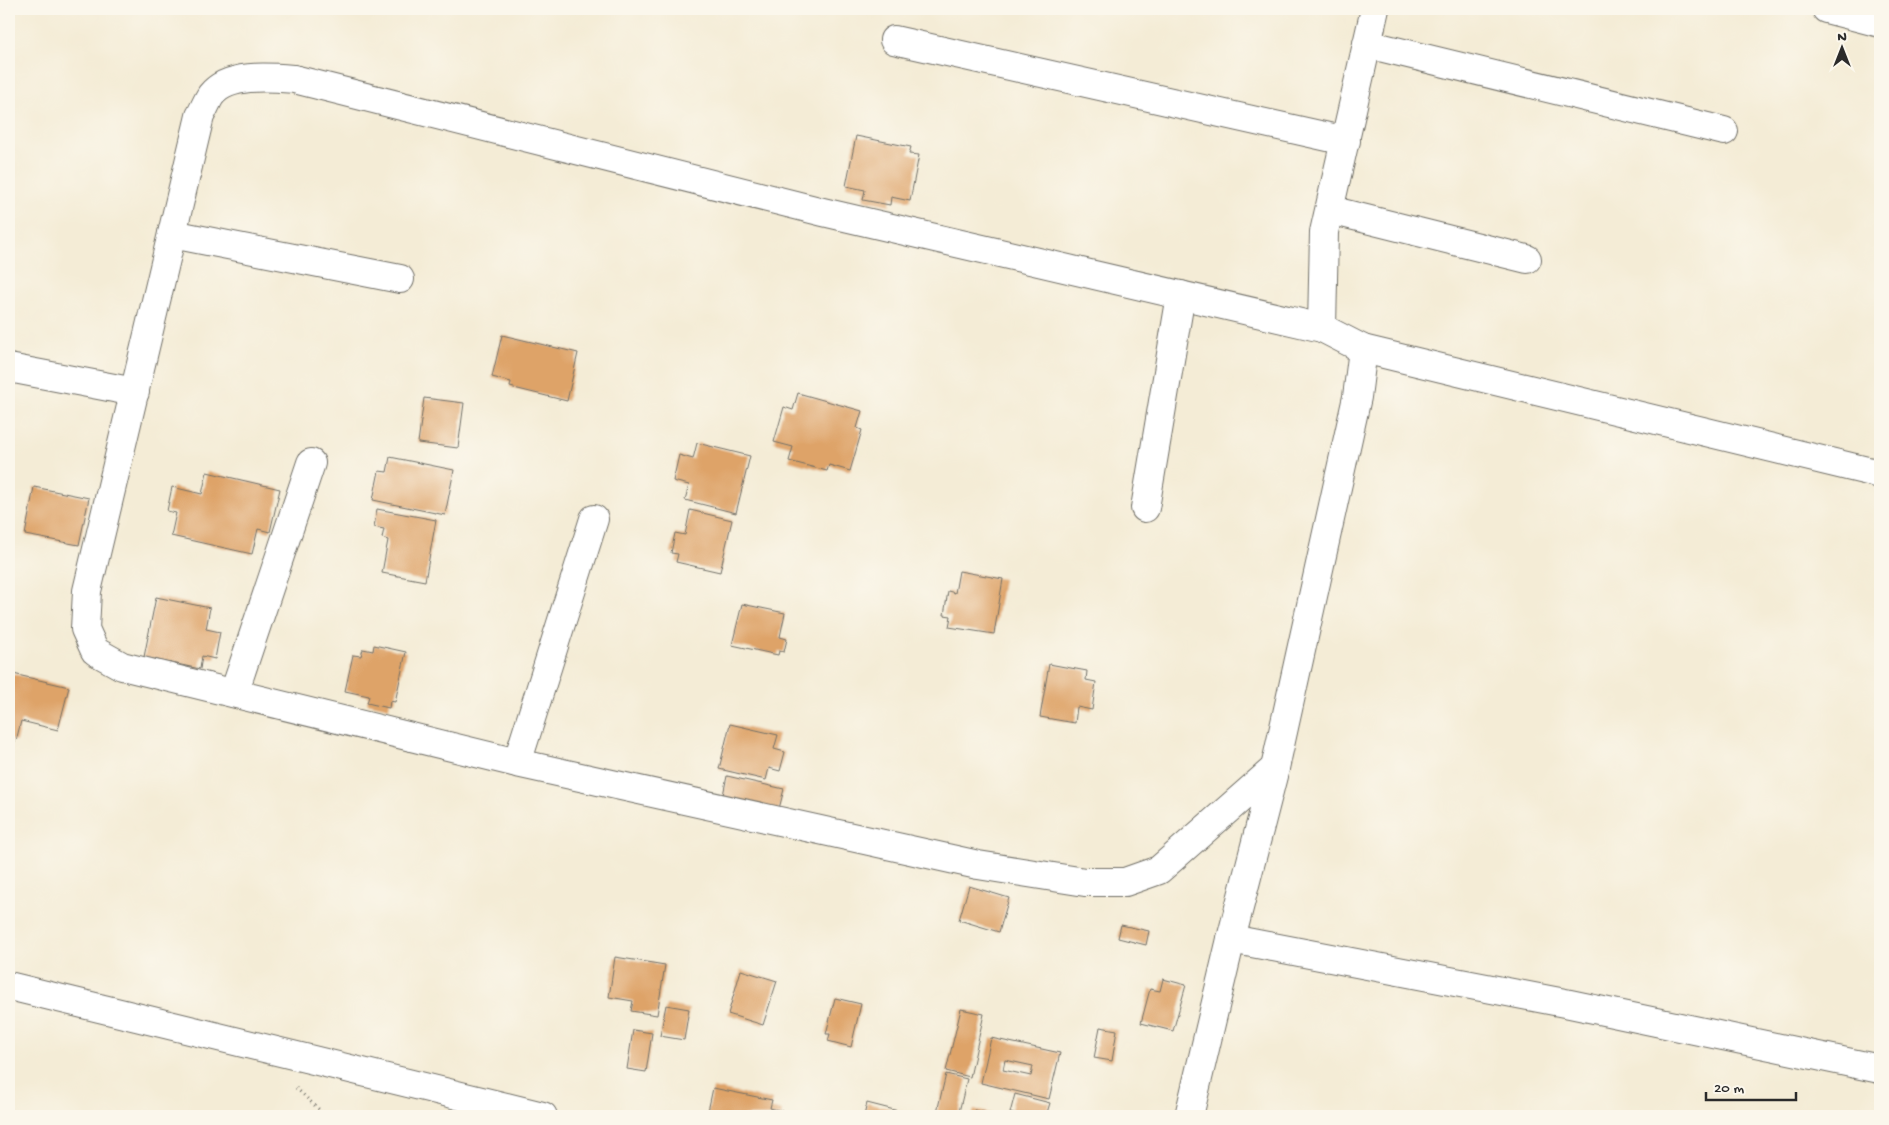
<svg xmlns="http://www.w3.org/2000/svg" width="1889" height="1125" viewBox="0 0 1889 1125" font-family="'Gochi Hand',sans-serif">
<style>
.building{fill:#dea368;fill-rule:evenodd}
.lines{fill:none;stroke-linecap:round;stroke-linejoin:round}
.minor-casing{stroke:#716f67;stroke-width:30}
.path{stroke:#716f67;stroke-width:3;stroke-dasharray:1 4;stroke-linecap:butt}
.minor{stroke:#fff;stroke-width:28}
</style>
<rect width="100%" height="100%" fill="#fbf7ec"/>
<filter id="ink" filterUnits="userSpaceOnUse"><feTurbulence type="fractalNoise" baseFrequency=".02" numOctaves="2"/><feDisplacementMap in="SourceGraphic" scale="10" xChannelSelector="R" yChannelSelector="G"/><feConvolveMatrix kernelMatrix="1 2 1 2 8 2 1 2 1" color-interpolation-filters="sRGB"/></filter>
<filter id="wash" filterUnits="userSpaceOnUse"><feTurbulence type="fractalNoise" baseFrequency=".0096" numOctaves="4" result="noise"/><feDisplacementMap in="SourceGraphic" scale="20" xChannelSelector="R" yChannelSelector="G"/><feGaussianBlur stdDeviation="1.12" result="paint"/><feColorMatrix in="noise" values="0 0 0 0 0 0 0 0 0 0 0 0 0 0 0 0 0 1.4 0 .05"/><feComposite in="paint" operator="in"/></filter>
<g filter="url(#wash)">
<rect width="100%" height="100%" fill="#f4ecd6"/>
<g id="blocks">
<!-- building -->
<g class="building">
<polygon points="856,136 911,147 909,154 919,155 910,201 891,197 890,205 863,200 865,190 846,186"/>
<polygon points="502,335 578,353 567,401 510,387 511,382 492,377"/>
<polygon points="798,393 862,411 857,428 862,430 850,471 829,465 827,471 789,461 793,447 774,442 784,407 793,410"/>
<polygon points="424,398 464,403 458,448 418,443"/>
<polygon points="697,443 750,456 736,513 685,500 689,485 673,481 679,455 693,459"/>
<polygon points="390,457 454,470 445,515 373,500 379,471 387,472"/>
<polygon points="207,472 280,489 270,532 258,529 252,554 171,536 176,513 167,511 172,487 202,494"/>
<polygon points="34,487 89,498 79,545 25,535"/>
<polygon points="377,509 436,520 425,581 382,573 388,540 382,538 384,529 374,527"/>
<polygon points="690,510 732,520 720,572 676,562 678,554 671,553 675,533 685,535"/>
<polygon points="959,571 1003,579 994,634 949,627 951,616 944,615 948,591 955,593"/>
<polygon points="156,597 210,608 206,629 220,632 215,659 202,656 200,669 144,657"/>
<polygon points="742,604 785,613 780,637 787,639 784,652 779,651 778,655 732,645"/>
<polygon points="374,645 406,652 395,702 390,701 389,708 367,703 369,696 345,691 353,655 361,656 363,649 373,651"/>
<polygon points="1049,664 1087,671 1086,680 1096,682 1092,710 1077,707 1075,723 1040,717"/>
<polygon points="9,673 69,687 58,730 21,721 16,741 9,739"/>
<polygon points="730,724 778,735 774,749 785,752 780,771 769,768 766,780 719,769"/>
<polygon points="727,776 784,789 778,813 722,800"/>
<polygon points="969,886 1009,898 999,932 959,920"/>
<polygon points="1121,925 1149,931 1146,945 1118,938"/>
<polygon points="615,957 665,965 657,1015 631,1011 633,1001 609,997"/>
<polygon points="741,970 777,981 763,1025 728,1014"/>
<polygon points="1163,979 1186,985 1173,1031 1141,1023 1150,989 1160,991"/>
<polygon points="835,998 861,1004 851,1047 828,1041 830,1034 826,1034"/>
<polygon points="666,1005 689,1009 684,1040 660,1036"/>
<polygon points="961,1009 984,1014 970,1077 946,1071"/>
<polygon points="1100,1027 1117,1030 1112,1061 1094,1058"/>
<polygon points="633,1030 652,1033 646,1072 627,1069"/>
<path d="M991,1038L1060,1053L1049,1099L981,1083ZM1005,1060L1033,1066L1031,1076L1003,1070Z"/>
<polygon points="946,1074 967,1079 958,1116 936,1116"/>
<polygon points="713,1088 772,1100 770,1108 782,1111 781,1116 707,1116"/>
<polygon points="1015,1094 1050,1103 1046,1116 1020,1116 1010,1113"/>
<polygon points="867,1103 914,1115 914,1116 864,1116"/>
<polygon points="974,1110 998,1115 997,1116 972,1116"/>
</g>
</g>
</g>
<g filter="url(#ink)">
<use href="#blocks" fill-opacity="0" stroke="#716f67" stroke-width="1"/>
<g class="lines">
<!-- minor casing -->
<g class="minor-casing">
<g id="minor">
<polyline points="1826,9 1880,23"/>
<polyline points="894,40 1346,141"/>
<polyline points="1367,44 1724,131"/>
<polyline points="1330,210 1527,259"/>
<polyline points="172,234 400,279"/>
<polyline points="1363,349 1880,474"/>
<polyline points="9,368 135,392"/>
<polyline points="1145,508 1181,295"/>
<polyline points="234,693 311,463"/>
<polyline points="517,763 594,519"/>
<path d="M1275,768L1159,870L1125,882H1085L978,865L517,763L122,666L95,651L85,629L87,591L200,116C204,109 207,101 211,95C228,73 270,77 294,79L823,212L1322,328"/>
<polyline points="1231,939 1570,1004 1880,1069"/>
<polyline points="9,986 543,1116"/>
<polyline points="1189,1116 1231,939 1275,768 1357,397 1363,349 1322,328 1324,232 1375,9"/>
</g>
</g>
<!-- path -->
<polyline class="path" points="296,1088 326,1116"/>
<!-- minor -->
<use href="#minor" class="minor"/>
</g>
</g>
<!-- margin -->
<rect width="1889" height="1125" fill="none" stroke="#fbf7ec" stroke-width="30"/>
<!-- north arrow -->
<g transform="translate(1842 48)" stroke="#fbf7ec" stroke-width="4" paint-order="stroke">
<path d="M0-4L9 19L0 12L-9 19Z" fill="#2b2b2b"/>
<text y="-8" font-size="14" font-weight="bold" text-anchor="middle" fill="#2b2b2b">N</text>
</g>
<!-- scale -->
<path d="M1706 1092v8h90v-8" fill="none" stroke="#2b2b2b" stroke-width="2.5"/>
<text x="1714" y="1092" font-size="15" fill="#2b2b2b" stroke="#fbf7ec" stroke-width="4" paint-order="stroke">20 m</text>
</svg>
